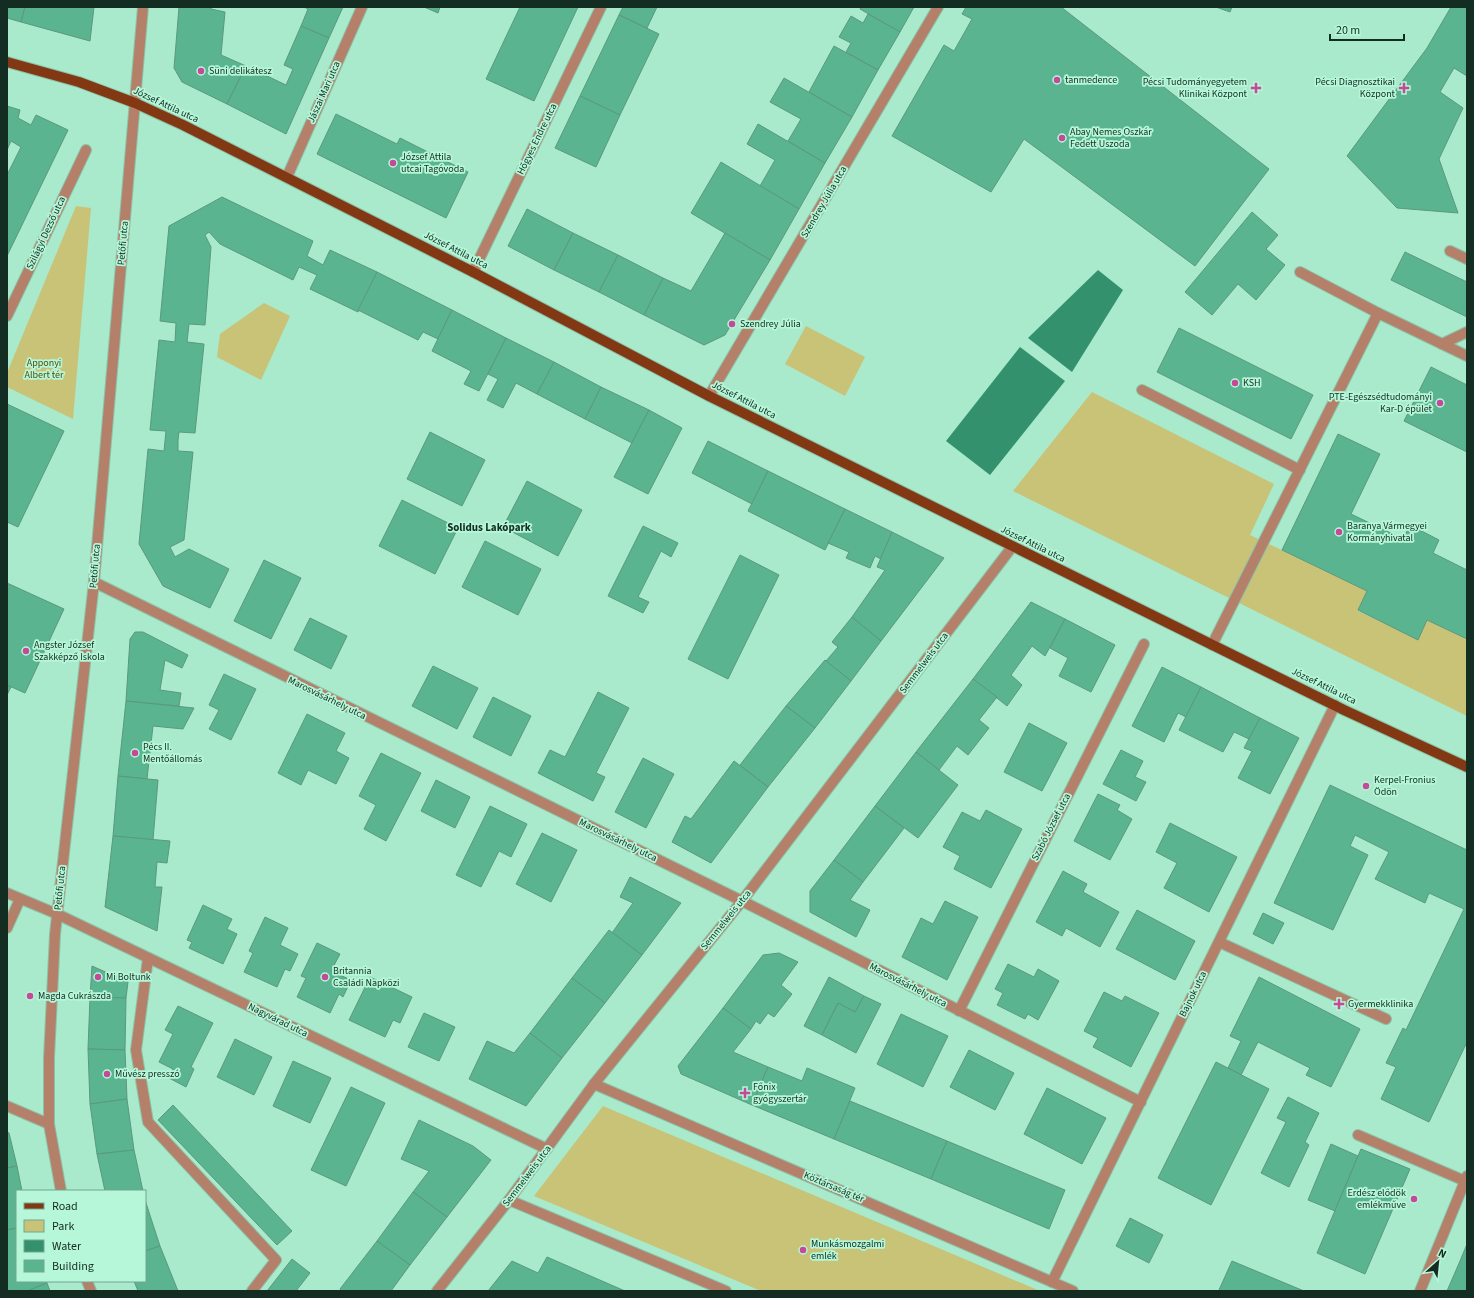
<svg xmlns="http://www.w3.org/2000/svg" width="1474" height="1298" viewBox="0 0 1474 1298" font-family="'Source Sans 3',sans-serif">
<style>
.green{fill:#c8c377}
.water{fill:#34916e}
.building{fill:#59b48f;stroke:#5b997e}
.lines{fill:none;stroke-linecap:round;stroke-linejoin:round}
.service-casing{stroke:#8bc3aa;stroke-width:12}
.minor-casing{stroke:#8bc3aa;stroke-width:12}
.primary-casing{stroke:#8bc3aa;stroke-width:12}
.service{stroke:#b58069;stroke-width:10}
.minor{stroke:#b58069;stroke-width:10}
.primary{stroke:#823913;stroke-width:10}
.poi-dot{fill:#c54998;stroke:#b6f7d9;stroke-width:1.5}
.labels{text-anchor:middle;dominant-baseline:central;stroke-width:3.5;stroke-linejoin:round;paint-order:stroke}
.poi-label{font-size:10px;fill:#132d22;stroke:#b6f7d9;text-anchor:start}
.street-label{font-size:10px;fill:#132d22;stroke:#b6f7d9}
.park-label{font-size:10px;fill:#524d0e;stroke:#b6f7d9}
.neighbourhood-label{font-size:11px;font-weight:bold;fill:#132d22;stroke:#b6f7d9}
</style>
<rect width="100%" height="100%" fill="#a9e9cc"/>
<!-- green -->
<g class="green">
<polygon points="76,206 91,208 73,419 7,387 7,373"/>
<polygon points="264,303 290,316 261,380 217,357 220,334"/>
<polygon points="806,326 865,357 845,396 785,364"/>
<polygon points="1092,392 1274,484 1250,535 1367,591 1358,611 1418,639 1427,620 1467,639 1467,716 1013,491"/>
<polygon points="603,1106 1040,1291 761,1291 534,1196"/>
</g>
<!-- water -->
<g class="water">
<polygon points="1098,270 1123,290 1072,372 1028,338"/>
<polygon points="1020,347 1065,381 990,475 946,441"/>
</g>
<!-- building -->
<g class="building">
<polygon points="7,7 25,7 21,22 7,18"/>
<polygon points="25,7 94,7 90,41 21,22"/>
<polygon points="179,7 211,7 211,9 225,12 221,55 246,66 227,104 182,82 174,68"/>
<polygon points="304,7 343,7 329,38 301,26 308,9"/>
<polygon points="424,7 440,7 438,13"/>
<polygon points="520,7 578,7 534,101 486,79"/>
<polygon points="623,7 657,7 647,28 619,15"/>
<polygon points="861,7 914,7 900,32 860,9"/>
<polygon points="966,7 1061,7 1269,169 1195,266 1024,139 991,192 892,136 944,45 954,51 972,19 962,14"/>
<polygon points="1216,7 1232,7 1230,12"/>
<polygon points="1451,7 1467,7 1467,76 1454,68 1440,92 1463,108 1439,159 1458,213 1397,208 1347,156 1427,48"/>
<polygon points="868,14 900,32 878,70 846,52 851,43 839,37 851,16 863,23"/>
<polygon points="619,15 659,34 620,115 580,96"/>
<polygon points="301,26 329,38 286,134 227,104 246,66 286,85 293,69 284,65"/>
<polygon points="834,46 878,70 852,117 809,92"/>
<polygon points="784,78 852,117 825,163 788,141 801,119 770,102"/>
<polygon points="580,96 620,115 596,167 555,148"/>
<polygon points="7,106 20,110 18,118 31,125 36,115 68,130 7,256 7,175 21,147 11,141 7,150"/>
<polygon points="336,114 397,144 400,138 468,172 446,218 317,154"/>
<polygon points="758,124 825,163 799,209 760,186 775,160 747,144"/>
<polygon points="721,162 799,209 770,260 691,213"/>
<polygon points="222,197 313,241 307,256 323,265 330,250 377,272 358,312 310,289 317,275 299,267 293,280 220,244 209,232 205,235 211,247 205,325 189,324 187,342 204,344 195,433 179,432 178,440 178,451 193,452 184,540 170,547 175,557 189,549 229,569 210,608 163,586 139,544 148,449 164,451 166,431 150,430 159,340 175,342 176,323 160,321 169,226"/>
<polygon points="527,209 573,233 554,270 508,246"/>
<polygon points="1252,212 1278,235 1266,249 1285,265 1256,300 1238,284 1212,315 1185,292"/>
<polygon points="573,233 618,255 599,292 554,270"/>
<polygon points="725,233 770,260 725,335 704,345 644,315 663,278 691,291"/>
<polygon points="1405,252 1467,282 1467,317 1391,280"/>
<polygon points="618,255 663,278 644,315 599,292"/>
<polygon points="377,272 452,310 438,339 423,332 418,340 358,310"/>
<polygon points="452,310 506,338 479,391 464,384 471,371 432,351"/>
<polygon points="1179,328 1313,395 1291,439 1157,372"/>
<polygon points="506,338 554,362 537,394 516,383 503,408 487,400 498,379 488,374"/>
<polygon points="554,362 601,387 585,419 537,394"/>
<polygon points="1431,367 1467,385 1467,452 1404,421"/>
<polygon points="601,387 649,410 632,443 585,419"/>
<polygon points="7,404 64,431 18,527 7,522"/>
<polygon points="649,410 682,428 648,494 614,477"/>
<polygon points="430,432 485,460 462,506 407,479"/>
<polygon points="1338,434 1380,454 1351,514 1403,539 1410,525 1439,540 1433,553 1467,570 1467,639 1427,620 1418,640 1358,610 1367,591 1282,550"/>
<polygon points="708,441 768,471 752,504 692,473"/>
<polygon points="768,471 845,509 825,550 748,511"/>
<polygon points="527,481 582,510 558,556 503,527"/>
<polygon points="402,500 458,528 435,574 379,546"/>
<polygon points="845,509 892,532 881,559 875,556 870,568 846,558 849,552 828,543"/>
<polygon points="643,526 678,543 671,557 661,551 638,597 649,602 643,613 608,596"/>
<polygon points="892,532 944,558 881,641 852,617 885,570 877,567"/>
<polygon points="485,541 541,569 518,615 462,587"/>
<polygon points="740,555 779,575 728,679 688,659"/>
<polygon points="264,560 301,578 271,639 234,621"/>
<polygon points="7,583 64,609 25,693 7,685"/>
<polygon points="1031,602 1065,619 1045,656 1032,646 1011,675 1022,685 1007,706 973,679"/>
<polygon points="852,617 881,641 851,681 826,661 838,647 832,642"/>
<polygon points="310,618 347,636 331,669 294,650"/>
<polygon points="1065,619 1115,645 1091,692 1059,676 1068,658 1050,648"/>
<polygon points="135,632 143,632 188,655 182,668 165,660 160,690 181,693 179,706 126,701 130,639"/>
<polygon points="825,660 851,681 815,728 786,706"/>
<polygon points="433,666 478,688 457,729 412,706"/>
<polygon points="1162,667 1201,687 1186,717 1178,713 1164,742 1132,726"/>
<polygon points="224,674 256,689 231,740 209,729 219,710 209,705"/>
<polygon points="973,679 997,697 979,720 989,728 968,755 957,746 939,770 916,752"/>
<polygon points="7,685 11,687 7,695"/>
<polygon points="1201,687 1260,718 1249,739 1234,732 1223,752 1179,730"/>
<polygon points="598,692 629,708 596,773 605,777 593,801 538,773 550,750 565,757"/>
<polygon points="493,697 531,716 511,756 473,737"/>
<polygon points="126,701 194,708 183,729 153,726 147,779 118,776"/>
<polygon points="786,706 815,728 768,787 740,765"/>
<polygon points="307,714 345,733 336,751 349,758 336,784 308,770 301,785 278,773"/>
<polygon points="1260,718 1299,738 1270,794 1238,778 1252,751 1244,748"/>
<polygon points="1029,723 1067,743 1042,791 1004,772"/>
<polygon points="1121,750 1143,761 1135,777 1146,782 1136,801 1103,784"/>
<polygon points="916,752 958,785 918,838 875,806"/>
<polygon points="381,753 421,773 386,841 364,829 376,805 359,796"/>
<polygon points="643,758 674,774 646,828 615,812"/>
<polygon points="734,761 768,787 711,863 672,842 685,816 691,819"/>
<polygon points="118,776 158,780 153,840 113,836"/>
<polygon points="436,780 470,797 455,828 421,811"/>
<polygon points="1330,785 1467,850 1467,1042 1429,1122 1381,1099 1396,1067 1386,1063 1403,1028 1406,1030 1464,909 1429,893 1425,903 1375,879 1389,852 1355,835 1350,846 1368,855 1333,930 1274,903"/>
<polygon points="1098,794 1120,805 1117,810 1132,819 1110,860 1074,841"/>
<polygon points="490,806 527,824 511,857 499,851 481,887 456,875"/>
<polygon points="875,806 904,828 863,882 834,860"/>
<polygon points="986,810 1022,829 991,888 954,869 960,856 943,847 962,812 980,821"/>
<polygon points="1170,823 1237,857 1209,912 1164,888 1177,863 1156,852"/>
<polygon points="542,833 577,850 551,902 516,884"/>
<polygon points="113,836 170,841 167,863 157,862 155,887 162,887 157,931 105,907"/>
<polygon points="834,860 863,882 850,900 870,910 856,937 810,912 810,891"/>
<polygon points="1063,871 1087,884 1083,892 1119,912 1100,947 1066,928 1062,936 1036,922"/>
<polygon points="630,877 681,903 642,955 612,933 633,903 620,897"/>
<polygon points="945,901 978,917 947,980 902,957 921,918 933,924"/>
<polygon points="203,905 232,919 227,929 237,934 223,964 189,948 192,942 187,940"/>
<polygon points="1137,910 1195,941 1175,980 1116,949"/>
<polygon points="1263,913 1284,923 1273,944 1253,934"/>
<polygon points="265,917 288,928 280,945 298,954 290,971 285,969 277,987 244,972 253,953 249,951"/>
<polygon points="609,930 642,955 605,1003 572,978"/>
<polygon points="317,943 340,954 331,971 351,980 343,997 339,994 330,1013 297,997 306,978 301,976"/>
<polygon points="779,953 798,962 781,985 792,994 774,1017 768,1013 760,1024 756,1021 751,1029 723,1008 763,955"/>
<polygon points="1008,964 1034,977 1038,969 1059,981 1038,1020 1028,1014 1025,1019 997,1005 1003,993 995,989"/>
<polygon points="92,966 128,982 126,998 90,997"/>
<polygon points="370,977 412,997 400,1023 393,1020 385,1037 349,1020"/>
<polygon points="829,977 864,996 855,1012 838,1003 822,1035 804,1026"/>
<polygon points="1259,977 1360,1029 1331,1087 1306,1075 1310,1068 1258,1042 1241,1075 1228,1068 1241,1041 1230,1036"/>
<polygon points="572,978 605,1003 562,1058 530,1033"/>
<polygon points="1104,992 1122,1001 1125,996 1159,1013 1131,1067 1093,1047 1098,1038 1084,1031"/>
<polygon points="864,996 881,1004 856,1053 822,1035 838,1003 855,1012"/>
<polygon points="90,997 126,998 125,1050 88,1049"/>
<polygon points="178,1006 213,1023 191,1067 194,1069 186,1087 169,1078 173,1069 159,1062 173,1034 165,1030"/>
<polygon points="723,1008 751,1029 733,1052 768,1067 752,1105 681,1074 678,1066"/>
<polygon points="424,1013 455,1027 439,1061 408,1047"/>
<polygon points="901,1014 948,1036 923,1087 877,1064"/>
<polygon points="530,1033 562,1058 526,1106 469,1079 487,1041 514,1053"/>
<polygon points="235,1039 272,1057 254,1095 217,1077"/>
<polygon points="88,1049 125,1050 127,1099 90,1104"/>
<polygon points="969,1050 1014,1073 995,1110 950,1087"/>
<polygon points="293,1061 331,1078 310,1123 273,1106"/>
<polygon points="1216,1062 1269,1089 1211,1205 1158,1178"/>
<polygon points="768,1067 802,1081 807,1068 855,1088 834,1139 752,1105"/>
<polygon points="351,1087 385,1103 346,1186 311,1170"/>
<polygon points="1047,1088 1106,1118 1082,1164 1024,1134"/>
<polygon points="1288,1097 1319,1113 1305,1142 1309,1145 1289,1187 1261,1173 1286,1122 1277,1118"/>
<polygon points="127,1099 134,1150 97,1154 90,1104"/>
<polygon points="850,1101 947,1141 931,1179 834,1139"/>
<polygon points="173,1105 292,1231 277,1245 158,1120"/>
<polygon points="419,1120 473,1146 491,1160 447,1217 413,1192 429,1171 401,1159"/>
<polygon points="7,1132 9,1133 17,1166 7,1168"/>
<polygon points="947,1141 1065,1190 1049,1229 931,1179"/>
<polygon points="1331,1144 1358,1156 1335,1211 1308,1200"/>
<polygon points="1361,1149 1410,1169 1365,1274 1317,1253"/>
<polygon points="134,1150 143,1191 105,1191 97,1154"/>
<polygon points="17,1166 22,1191 17,1191 17,1228 7,1230 7,1168"/>
<polygon points="413,1192 447,1217 410,1265 377,1241"/>
<polygon points="145,1200 160,1246 145,1251"/>
<polygon points="1130,1218 1163,1235 1149,1263 1116,1246"/>
<polygon points="17,1228 17,1281 46,1281 47,1283 27,1291 7,1291 7,1230"/>
<polygon points="377,1241 410,1265 391,1291 342,1291 340,1289"/>
<polygon points="1467,1244 1467,1291 1447,1291 1460,1261"/>
<polygon points="160,1246 178,1291 138,1291 134,1281 145,1281 145,1251"/>
<polygon points="547,1257 625,1291 488,1291 512,1261 538,1273"/>
<polygon points="292,1259 310,1273 296,1291 267,1291"/>
<polygon points="1232,1261 1304,1291 1221,1291 1219,1290"/>
<polygon points="47,1283 50,1291 27,1291"/>
</g>
<g class="lines">
<!-- service casing -->
<g class="service-casing">
<g id="service">
<polyline points="1450,251 1467,259"/>
<polyline points="1300,272 1378,313 1467,356"/>
<polyline points="1442,344 1467,332"/>
<polyline points="1142,390 1300,470"/>
<polyline points="1212,645 1378,313"/>
<polyline points="1219,942 1386,1019"/>
<polyline points="148,958 136,1050 148,1122 276,1260 252,1291"/>
<polyline points="1358,1135 1465,1181"/>
</g>
</g>
<!-- minor casing -->
<g class="minor-casing">
<g id="minor">
<polyline points="287,177 362,7"/>
<polyline points="473,272 601,7"/>
<polyline points="7,316 86,150"/>
<polyline points="709,396 938,7"/>
<polyline points="94,582 742,901 1141,1102"/>
<polyline points="7,893 57,914 547,1149"/>
<polyline points="7,928 20,899"/>
<polyline points="959,1011 1144,644"/>
<polyline points="594,1084 1073,1291"/>
<polyline points="7,1106 49,1124"/>
<polyline points="61,1191 49,1124 49,1058 55,934 94,582 143,7"/>
<polyline points="509,1200 726,1291"/>
<polyline points="87,1281 91,1291"/>
<polyline points="1052,1282 1335,705"/>
<polyline points="437,1291 509,1200 594,1084 742,901 1012,547"/>
<polyline points="1420,1291 1467,1176"/>
</g>
</g>
<!-- primary casing -->
<g class="primary-casing">
<polyline id="primary" points="7,62 79,82 135,103 183,125 473,272 709,396 1344,710 1467,767"/>
</g>
<!-- service -->
<use href="#service" class="service"/>
<!-- minor -->
<use href="#minor" class="minor"/>
<!-- primary -->
<use href="#primary" class="primary"/>
</g>
<!-- markers -->
<g class="poi-dot">
<circle cx="201" cy="71" r="4"/>
<circle cx="1057" cy="80" r="4"/>
<path d="M1254 82h4v4h4v4h-4v4h-4v-4h-4v-4h4z"/>
<path d="M1402 82h4v4h4v4h-4v4h-4v-4h-4v-4h4z"/>
<circle cx="1062" cy="138" r="4"/>
<circle cx="393" cy="163" r="4"/>
<circle cx="732" cy="324" r="4"/>
<circle cx="1235" cy="383" r="4"/>
<circle cx="1440" cy="403" r="4"/>
<circle cx="1339" cy="532" r="4"/>
<circle cx="26" cy="651" r="4"/>
<circle cx="135" cy="753" r="4"/>
<circle cx="1366" cy="786" r="4"/>
<circle cx="98" cy="977" r="4"/>
<circle cx="325" cy="977" r="4"/>
<circle cx="30" cy="996" r="4"/>
<path d="M1337 998h4v4h4v4h-4v4h-4v-4h-4v-4h4z"/>
<circle cx="107" cy="1074" r="4"/>
<path d="M743 1087h4v4h4v4h-4v4h-4v-4h-4v-4h4z"/>
<circle cx="1414" cy="1199" r="4"/>
<circle cx="803" cy="1250" r="4"/>
</g>
<g class="labels">
<!-- poi labels -->
<g class="poi-label">
<text x="209" y="71">Süni delikátesz</text>
<text x="1065" y="80">tanmedence</text>
<text x="1247" y="82" text-anchor="end">Pécsi Tudományegyetem<tspan x="1247" dy="12">Klinikai Központ</tspan></text>
<text x="1395" y="82" text-anchor="end">Pécsi Diagnosztikai<tspan x="1395" dy="12">Központ</tspan></text>
<text x="1070" y="132">Abay Nemes Oszkár<tspan x="1070" dy="12">Fedett Uszoda</tspan></text>
<text x="401" y="157">József Attila<tspan x="401" dy="12">utcai Tagóvoda</tspan></text>
<text x="740" y="324">Szendrey Júlia</text>
<text x="1243" y="383">KSH</text>
<text x="1432" y="397" text-anchor="end">PTE-Egészsédtudományi<tspan x="1432" dy="12">Kar-D épület</tspan></text>
<text x="1347" y="526">Baranya Vármegyei<tspan x="1347" dy="12">Kormányhivatal</tspan></text>
<text x="34" y="645">Angster József<tspan x="34" dy="12">Szakképző Iskola</tspan></text>
<text x="143" y="747">Pécs II.<tspan x="143" dy="12">Mentőállomás</tspan></text>
<text x="1374" y="780">Kerpel-Fronius<tspan x="1374" dy="12">Ödön</tspan></text>
<text x="333" y="971">Britannia<tspan x="333" dy="12">Családi Napközi</tspan></text>
<text x="106" y="977">Mi Boltunk</text>
<text x="38" y="996">Magda Cukrászda</text>
<text x="1348" y="1004">Gyermekklinika</text>
<text x="115" y="1074">Művész presszó</text>
<text x="753" y="1087">Főnix<tspan x="753" dy="12">gyógyszertár</tspan></text>
<text x="1406" y="1193" text-anchor="end">Erdész elődök<tspan x="1406" dy="12">emlékműve</tspan></text>
<text x="811" y="1244">Munkásmozgalmi<tspan x="811" dy="12">emlék</tspan></text>
</g>
<!-- street labels -->
<g class="street-label">
<text transform="translate(324 92) rotate(-66)">Jászai Mari utca</text>
<text transform="translate(166 105) rotate(25)">József Attila utca</text>
<text transform="translate(537 139) rotate(-64)">Hőgyes Endre utca</text>
<text transform="translate(824 202) rotate(-60)">Szendrey Júlia utca</text>
<text transform="translate(46 233) rotate(-65)">Szilágyi Dezső utca</text>
<text transform="translate(123 243) rotate(-85)">Petőfi utca</text>
<text transform="translate(456 250) rotate(27)">József Attila utca</text>
<text transform="translate(744 400) rotate(27)">József Attila utca</text>
<text transform="translate(1033 544) rotate(26)">József Attila utca</text>
<text transform="translate(95 566) rotate(-85)">Petőfi utca</text>
<text transform="translate(924 663) rotate(-53)">Semmelweis utca</text>
<text transform="translate(1324 686) rotate(26)">József Attila utca</text>
<text transform="translate(327 698) rotate(26)">Marosvásárhely utca</text>
<text transform="translate(1051 827) rotate(-63)">Szabó József utca</text>
<text transform="translate(618 840) rotate(26)">Marosvásárhely utca</text>
<text transform="translate(60 888) rotate(-84)">Petőfi utca</text>
<text transform="translate(726 920) rotate(-51)">Semmelweis utca</text>
<text transform="translate(908 985) rotate(27)">Marosvásárhely utca</text>
<text transform="translate(1193 994) rotate(-64)">Bajnok utca</text>
<text transform="translate(278 1020) rotate(26)">Nagyvárad utca</text>
<text transform="translate(527 1176) rotate(-53)">Semmelweis utca</text>
<text transform="translate(834 1187) rotate(23)">Köztársaság tér</text>
</g>
<!-- park labels -->
<g class="park-label">
<text x="44" y="363">Apponyi<tspan x="44" dy="12">Albert tér</tspan></text>
</g>
<!-- neighbourhood labels -->
<g class="neighbourhood-label">
<text x="489" y="527">Solidus Lakópark</text>
</g>
</g>
<!-- border -->
<rect width="1474" height="1298" fill="none" stroke="#132d22" stroke-width="16"/>
<!-- legend -->
<rect x="16" y="1190" width="130" height="92" fill="#b6f7d9" stroke="#75a690"/>
<rect x="24" y="1203" width="20" height="6" fill="#823913" stroke="#75a690"/>
<text x="52" y="1210" font-size="12" fill="#132d22">Road</text>
<rect x="24" y="1220" width="20" height="12" fill="#c8c377" stroke="#75a690"/>
<text x="52" y="1230" font-size="12" fill="#132d22">Park</text>
<rect x="24" y="1240" width="20" height="12" fill="#34916e" stroke="#75a690"/>
<text x="52" y="1250" font-size="12" fill="#132d22">Water</text>
<rect x="24" y="1260" width="20" height="12" fill="#59b48f" stroke="#75a690"/>
<text x="52" y="1270" font-size="12" fill="#132d22">Building</text>
<!-- north arrow -->
<g transform="translate(1438 1262) rotate(27)" stroke="#b6f7d9" stroke-width="3" paint-order="stroke">
<path d="M0-3L7 15L0 10L-7 15Z" fill="#132d22"/>
<text y="-6" font-size="11" font-weight="bold" text-anchor="middle" fill="#132d22">N</text>
</g>
<!-- scale -->
<path d="M1330 34v6h74v-6" fill="none" stroke="#132d22" stroke-width="2"/>
<text x="1336" y="34" font-size="12" fill="#132d22" stroke="#b6f7d9" stroke-width="3" paint-order="stroke">20 m</text>
</svg>
